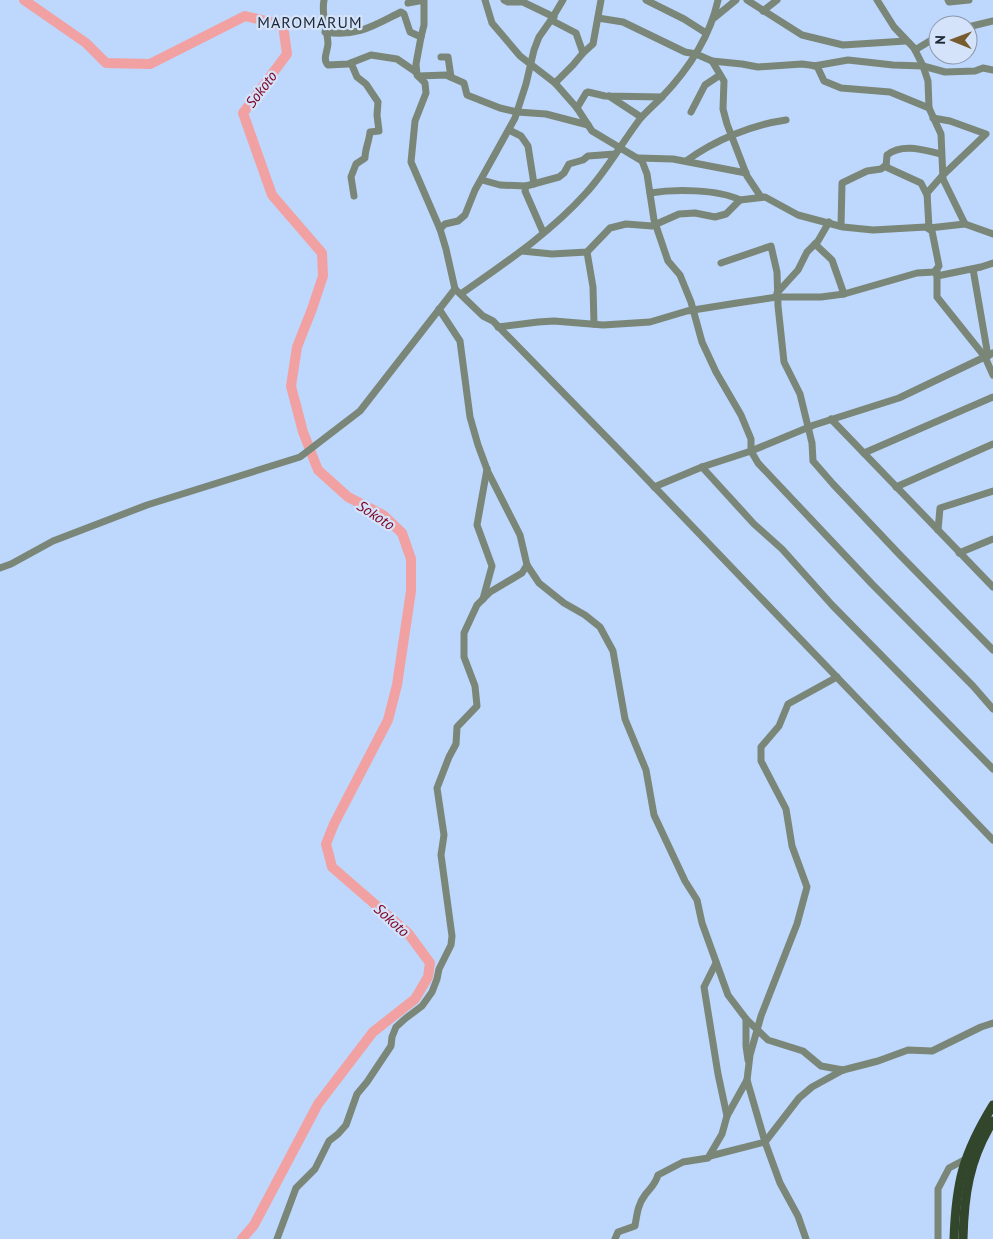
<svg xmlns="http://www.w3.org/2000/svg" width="993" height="1239" viewBox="0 0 993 1239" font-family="'PT Sans',sans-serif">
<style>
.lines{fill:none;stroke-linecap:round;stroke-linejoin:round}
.river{stroke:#f2a1a3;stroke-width:10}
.minor{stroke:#7a8677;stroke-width:7}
.major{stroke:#32462c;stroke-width:9}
.labels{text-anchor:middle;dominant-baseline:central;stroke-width:4.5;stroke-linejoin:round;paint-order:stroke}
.water-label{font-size:15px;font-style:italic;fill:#7f0020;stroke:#d4e3fa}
.quarter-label{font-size:16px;letter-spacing:1px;fill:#1d2634;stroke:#d4e3fa}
</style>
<rect width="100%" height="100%" fill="#bed7fc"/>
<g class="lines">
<!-- river -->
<polyline class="river" points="24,0 86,43 106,63 150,64 245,16 283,25 287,54 243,113 272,195 322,253 323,276 312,309 297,347 291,386 303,432 318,470 348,497 383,515 402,533 411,559 411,591 397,685 388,720 334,824 326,844 332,867 408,933 430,963 428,977 415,999 373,1032 318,1104 254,1225 242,1239"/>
<!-- minor -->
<g class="minor">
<path d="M324,0C321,16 327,28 328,43C328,51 322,59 328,65L348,64L371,55L397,59L416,72"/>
<polyline points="485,0 492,23 520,56 555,83 577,108 592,131 642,161 647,174 654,220 668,261 680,275 691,302 702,342 716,372 741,415 751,439 751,451 758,463 872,584 973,686 993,709"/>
<polyline points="504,0 508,2 523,2 554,17"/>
<polyline points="646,0 684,19 706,33"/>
<polyline points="747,0 802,35 843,45 906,41"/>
<polyline points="877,0 894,27 914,48 923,66 928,81 929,108 941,134 943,179 965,224 993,234"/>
<polyline points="948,0 949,2 969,0"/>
<polyline points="408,3 424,0 424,25 421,37 416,64 417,75 425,83 426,93 415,121 411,162 440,229 446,249 455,289 483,316 493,321 619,450 993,840"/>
<polyline points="763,11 777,0"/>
<polyline points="598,18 623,22 685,52 696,54 712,61 742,64 758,67 802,64 817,66 824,81 841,88 890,92 929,108"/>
<polyline points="714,18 736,0"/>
<polyline points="551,20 576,33 583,53 573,65 555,83"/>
<polyline points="968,27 993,21"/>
<path d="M325,32C358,37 373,26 401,12L404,14L410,32L421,37"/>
<polyline points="915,50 938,36"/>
<polyline points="583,53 593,44 601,0"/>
<polyline points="441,57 448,57 451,77"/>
<polyline points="712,61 724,81 723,109 727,124 747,176 761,197"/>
<path d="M351,63L357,77L366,84L378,102L377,115L379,131L370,132C369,142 365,149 365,158L356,164L351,177L354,196"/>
<polyline points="814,66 848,60 893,65 923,66 945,72 975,71 983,68 993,70"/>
<polyline points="418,76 446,75 464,83 467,95 500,108 517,112 546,114 588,125"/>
<polyline points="609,96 641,117"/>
<polyline points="577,108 586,93 588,92 605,96 662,97"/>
<polyline points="691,112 705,85 720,75"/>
<polyline points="933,118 950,121 986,134 942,176 927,193 929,228 965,224"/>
<polyline points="509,130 521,136 528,146 534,184"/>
<polyline points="638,158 673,159 746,173"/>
<path d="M686,161C715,140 751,125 786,120"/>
<polyline points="482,180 500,185 526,186 559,177 564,173 569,164 583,160 588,156 615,154"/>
<polyline points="526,186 525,191 543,232"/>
<path d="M650,193C674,189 718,189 740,200"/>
<path d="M927,195L921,183L886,167L887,155C903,143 923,150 941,154"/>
<polyline points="841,226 842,183 867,171 881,169 886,165"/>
<polyline points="440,229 445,224 458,221 465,215 475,190 515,118 526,84 534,50 539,37 551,20 563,0"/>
<polyline points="815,244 832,260 844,294"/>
<polyline points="587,252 593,287 594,324"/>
<polyline points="721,263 771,246 777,272 778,306 784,362 800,394 812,443 813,461 833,484 899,554 993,650"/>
<polyline points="973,269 988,356"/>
<polyline points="937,270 937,297 985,357 993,375"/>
<polyline points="937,276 981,267 993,263"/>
<polyline points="777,293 798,270 807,252 818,241 829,222"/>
<path d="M461,294C505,263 550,233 586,193C607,170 621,144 640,119C646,112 654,105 661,98C687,71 710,37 718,0"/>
<polyline points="439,309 460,341 470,417 478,445 488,472 520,535 527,565 539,583 564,603 585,615 600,627 613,651 625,719 646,770 654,815 685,881 697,900 702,923 728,995 747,1020 768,1040 803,1051 821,1066 843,1070"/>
<polyline points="498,327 538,322 554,321 603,325 650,322 687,311 737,303 777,297 821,297 844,294 917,273 934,272 939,266 932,231 926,227 873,230 843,227 798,215 765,197 740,200 726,214 715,217 695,213 679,214 652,226 626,224 610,228 587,252 552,254 522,251"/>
<polyline points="831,419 993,587"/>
<polyline points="864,453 993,397"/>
<polyline points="702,467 754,524 782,549 832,605 993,769"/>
<polyline points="654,487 702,467 751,451 814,425 899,398 993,353"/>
<polyline points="896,487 993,444"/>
<polyline points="938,530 940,508 993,491"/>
<polyline points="959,553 993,539"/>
<polyline points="0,568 11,564 53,541 147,505 300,457 360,411 455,289"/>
<polyline points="483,599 492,566 477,525 487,469"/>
<polyline points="716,963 704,987 718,1074 727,1116"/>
<polyline points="746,1019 746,1046 748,1060"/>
<polyline points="710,1156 765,1142 747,1080"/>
<polyline points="277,1239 296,1188 315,1169 329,1141 338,1134 346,1125 357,1094 367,1082 391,1046 392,1037 396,1027 406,1018 422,1006 432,992 437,979 439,969 451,945 452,936 441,855 444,835 437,788 449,757 456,744 457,727 477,706 475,686 464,657 464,633 477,605 490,592 522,573 527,565"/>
<path d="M615,1239L618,1232L635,1226C637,1214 638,1204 645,1195C651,1187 655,1185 658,1175L683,1162L708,1158L722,1134L727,1116L747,1080L750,1055L761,1016L797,924L807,887L792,846L786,809L761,761V747L779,726L788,704L837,677"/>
<polyline points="806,1239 798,1216 780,1183 765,1142 799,1098 812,1087 843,1070 878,1061 908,1050 932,1051 981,1027 993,1023"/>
<polyline points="938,1239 938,1189 949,1168 964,1160"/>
</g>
<!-- major -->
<g class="major">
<path d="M954,1239C956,1182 963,1154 993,1105"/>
<path d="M963,1239C964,1195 969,1160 993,1121"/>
</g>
</g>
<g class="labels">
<!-- water labels -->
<g class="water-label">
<text transform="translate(261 89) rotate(-53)">Sokoto</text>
<text transform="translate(376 515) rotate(33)">Sokoto</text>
<text transform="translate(392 920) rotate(42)">Sokoto</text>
</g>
<!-- quarter labels -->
<g class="quarter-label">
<text x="310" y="22">MAROMARUM</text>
</g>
</g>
<!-- north arrow -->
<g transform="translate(953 40) rotate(271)"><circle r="24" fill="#d4e3fa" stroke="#8b97ab"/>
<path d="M0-4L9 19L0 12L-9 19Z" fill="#775b2e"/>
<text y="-8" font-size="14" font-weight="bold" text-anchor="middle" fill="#1d2634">N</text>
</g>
</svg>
